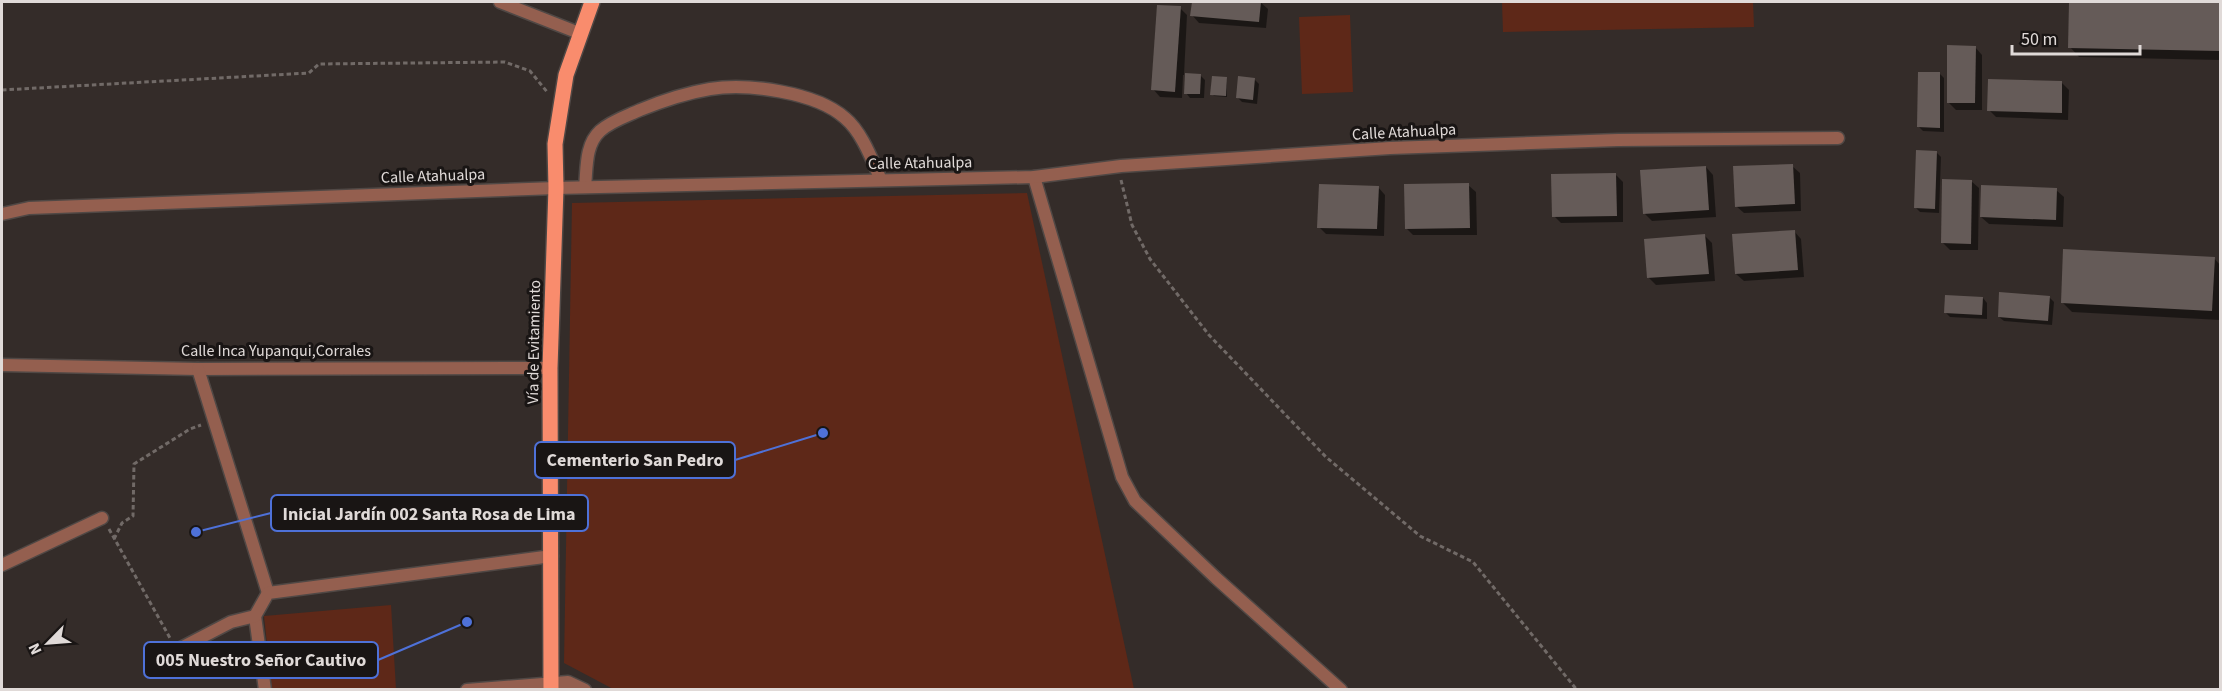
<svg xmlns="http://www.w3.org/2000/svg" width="2222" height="691" viewBox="0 0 2222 691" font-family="'Source Sans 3',sans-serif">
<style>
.green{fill:#5e2818}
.shadow{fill:#0007}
.building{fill:#655b58}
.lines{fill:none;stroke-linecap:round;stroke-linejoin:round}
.minor-casing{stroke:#504845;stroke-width:15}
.primary-casing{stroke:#504845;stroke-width:18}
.path{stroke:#716a67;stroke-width:3;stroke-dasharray:4.5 3;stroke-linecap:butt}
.minor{stroke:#945f4f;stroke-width:12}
.primary{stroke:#f98c6d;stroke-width:15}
.labels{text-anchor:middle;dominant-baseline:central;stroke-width:6;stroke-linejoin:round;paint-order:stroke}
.street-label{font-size:16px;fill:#e0dad8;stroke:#191514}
.leader{fill:none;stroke:#4e71d8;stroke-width:2}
.callout-dot{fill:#4e71d8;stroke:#191514;stroke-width:2}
.callout{fill:#191514;stroke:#4e71d8;stroke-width:2}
.callout-label{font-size:18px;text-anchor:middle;font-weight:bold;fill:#e0dad8}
</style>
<rect width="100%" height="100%" fill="#342c29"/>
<!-- green -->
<g class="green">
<polygon points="1502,2 1753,2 1754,27 1503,32"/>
<polygon points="1350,15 1353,92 1302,94 1299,17"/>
<polygon points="1027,193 1134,689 615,690 564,663 572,203"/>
<polygon points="391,605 396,689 272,689 264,616"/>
</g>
<!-- shadow -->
<g class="shadow">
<polygon points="1193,2 1260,2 1268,9 1266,28 1199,23 1192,15"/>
<polygon points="2071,2 2220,2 2220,60 2079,57 2070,47"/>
<polygon points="1180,8 1187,15 1184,75 1200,75 1205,80 1204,98 1190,98 1186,93 1186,75 1183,75 1182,98 1160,97 1153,89"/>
<polygon points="1975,47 1982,55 1982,110 1956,110 1948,102"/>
<polygon points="1940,74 1944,78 1944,132 1923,131 1919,127"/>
<polygon points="1227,78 1227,97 1214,96 1212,94"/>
<polygon points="1254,79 1259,84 1257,104 1242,102 1237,97"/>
<polygon points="2062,83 2069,90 2068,120 1996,117 1989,110"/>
<polygon points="1936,152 1941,157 1939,213 1920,212 1915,207"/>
<polygon points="1792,166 1800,173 1801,211 1744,213 1736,206"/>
<polygon points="1706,167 1713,175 1716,217 1652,221 1644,213"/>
<polygon points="1615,174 1623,182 1623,222 1561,223 1554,216"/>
<polygon points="1971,181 1979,188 1978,250 1950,250 1943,243"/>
<polygon points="1468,185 1476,192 1477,235 1413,235 1406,228"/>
<polygon points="1378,187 1385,195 1384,236 1326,234 1319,227"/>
<polygon points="2056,190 2064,197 2063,227 1989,224 1981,217"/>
<polygon points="1794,231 1801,239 1804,277 1744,281 1736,274"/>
<polygon points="1705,236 1712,243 1715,281 1656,285 1648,277"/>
<polygon points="2214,258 2220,265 2220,320 2072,312 2062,302"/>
<polygon points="2049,297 2054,302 2052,325 2004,321 1999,317"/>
<polygon points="1983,298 1987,303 1987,319 1950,317 1945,312"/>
</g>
<!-- building -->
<g class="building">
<polygon points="1192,2 1261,2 1259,22 1190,16"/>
<polygon points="2069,2 2220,2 2220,51 2068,48"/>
<polygon points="1157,5 1181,6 1175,92 1151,90"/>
<polygon points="1947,45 1976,46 1975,103 1947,103"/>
<polygon points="1918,72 1940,72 1940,128 1917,127"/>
<polygon points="1185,73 1201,74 1200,94 1184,94"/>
<polygon points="1212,76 1227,77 1226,96 1210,95"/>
<polygon points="1238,76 1255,78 1253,100 1236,98"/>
<polygon points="1988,79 2062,81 2062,113 1987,111"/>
<polygon points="1916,150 1937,151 1935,209 1914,208"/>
<polygon points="1793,164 1795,204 1735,207 1733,166"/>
<polygon points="1706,166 1709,210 1643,214 1640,170"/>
<polygon points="1616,173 1617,216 1552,217 1551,174"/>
<polygon points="1942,179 1972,180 1971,244 1941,243"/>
<polygon points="1469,183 1470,228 1405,229 1404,184"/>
<polygon points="1319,184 1379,186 1377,229 1317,228"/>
<polygon points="1981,185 2057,188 2056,220 1980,217"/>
<polygon points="1795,230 1798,270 1735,274 1732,234"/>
<polygon points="1705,234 1709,274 1647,278 1644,239"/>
<polygon points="2063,249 2215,257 2212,311 2061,303"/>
<polygon points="1999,292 2050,296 2048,321 1998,317"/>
<polygon points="1945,295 1983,297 1982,315 1944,313"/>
</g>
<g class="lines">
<!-- minor casing -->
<g class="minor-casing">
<g id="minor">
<polyline points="500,2 579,33"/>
<polyline points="1034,177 1122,477 1135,501 1216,578 1341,690"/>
<path d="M585,187C587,168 585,145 600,131C611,121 627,116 640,110C662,101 686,93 710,89C747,83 816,92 845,118C862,132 872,160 881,180"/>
<polyline points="2,214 29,208 556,188 1034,177 1121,166 1390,148 1618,140 1838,138"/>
<polyline points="2,365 198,369 550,368"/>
<polyline points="198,369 268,593"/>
<polyline points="2,565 102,518"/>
<polyline points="255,616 265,690"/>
<polyline points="177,650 231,622 255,616 268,593 552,556"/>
<polyline points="467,690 568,682 585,690"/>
</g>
</g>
<!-- primary casing -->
<g class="primary-casing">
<polyline id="primary" points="551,690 550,368 556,188 555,144 566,75 592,2"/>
</g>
<!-- path -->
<g class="path">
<polyline points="2,90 309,73 319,64 505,62 530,71 548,93"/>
<polyline points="1121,180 1132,225 1150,259 1209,335 1326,457 1420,536 1473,562 1577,690"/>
<polyline points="109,529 170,638"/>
<polyline points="114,539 122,523 133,516 134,464 190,429 201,425"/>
</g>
<!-- minor -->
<use href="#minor" class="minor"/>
<!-- primary -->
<use href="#primary" class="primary"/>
</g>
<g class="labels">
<!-- street labels -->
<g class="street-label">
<text transform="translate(1404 132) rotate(-3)">Calle Atahualpa</text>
<text transform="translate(920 163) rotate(-1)">Calle Atahualpa</text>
<text transform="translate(433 176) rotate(-2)">Calle Atahualpa</text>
<text transform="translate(534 342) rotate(-89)">Vía de Evitamiento</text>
<text x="276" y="351">Calle Inca Yupanqui,Corrales</text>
</g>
</g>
<!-- callouts -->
<path class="leader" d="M823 433L735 460M196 532L271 513M467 622L378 660"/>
<g class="callout-dot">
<circle cx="823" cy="433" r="6"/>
<circle cx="196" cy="532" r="6"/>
<circle cx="467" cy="622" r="6"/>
</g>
<g class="callout">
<rect x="535" y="442" width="200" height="36" rx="6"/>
<rect x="271" y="495" width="317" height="36" rx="6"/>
<rect x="144" y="642" width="234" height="36" rx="6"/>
</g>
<g class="callout-label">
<text x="635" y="466">Cementerio San Pedro</text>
<text x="429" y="520">Inicial Jardín 002 Santa Rosa de Lima</text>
<text x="261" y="666">005 Nuestro Señor Cautivo</text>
</g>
<!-- border -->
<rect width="2222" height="691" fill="none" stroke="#e0dad8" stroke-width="6"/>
<!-- north arrow -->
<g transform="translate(48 643) rotate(245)" stroke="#191514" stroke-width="4.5" paint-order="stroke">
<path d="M0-4.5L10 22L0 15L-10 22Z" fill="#e0dad8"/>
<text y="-9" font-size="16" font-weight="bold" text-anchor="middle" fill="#e0dad8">N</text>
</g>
<!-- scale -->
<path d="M2012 45v9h128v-9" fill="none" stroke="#e0dad8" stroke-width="3"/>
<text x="2021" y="45" font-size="18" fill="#e0dad8" stroke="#191514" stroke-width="4.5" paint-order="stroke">50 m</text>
</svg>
